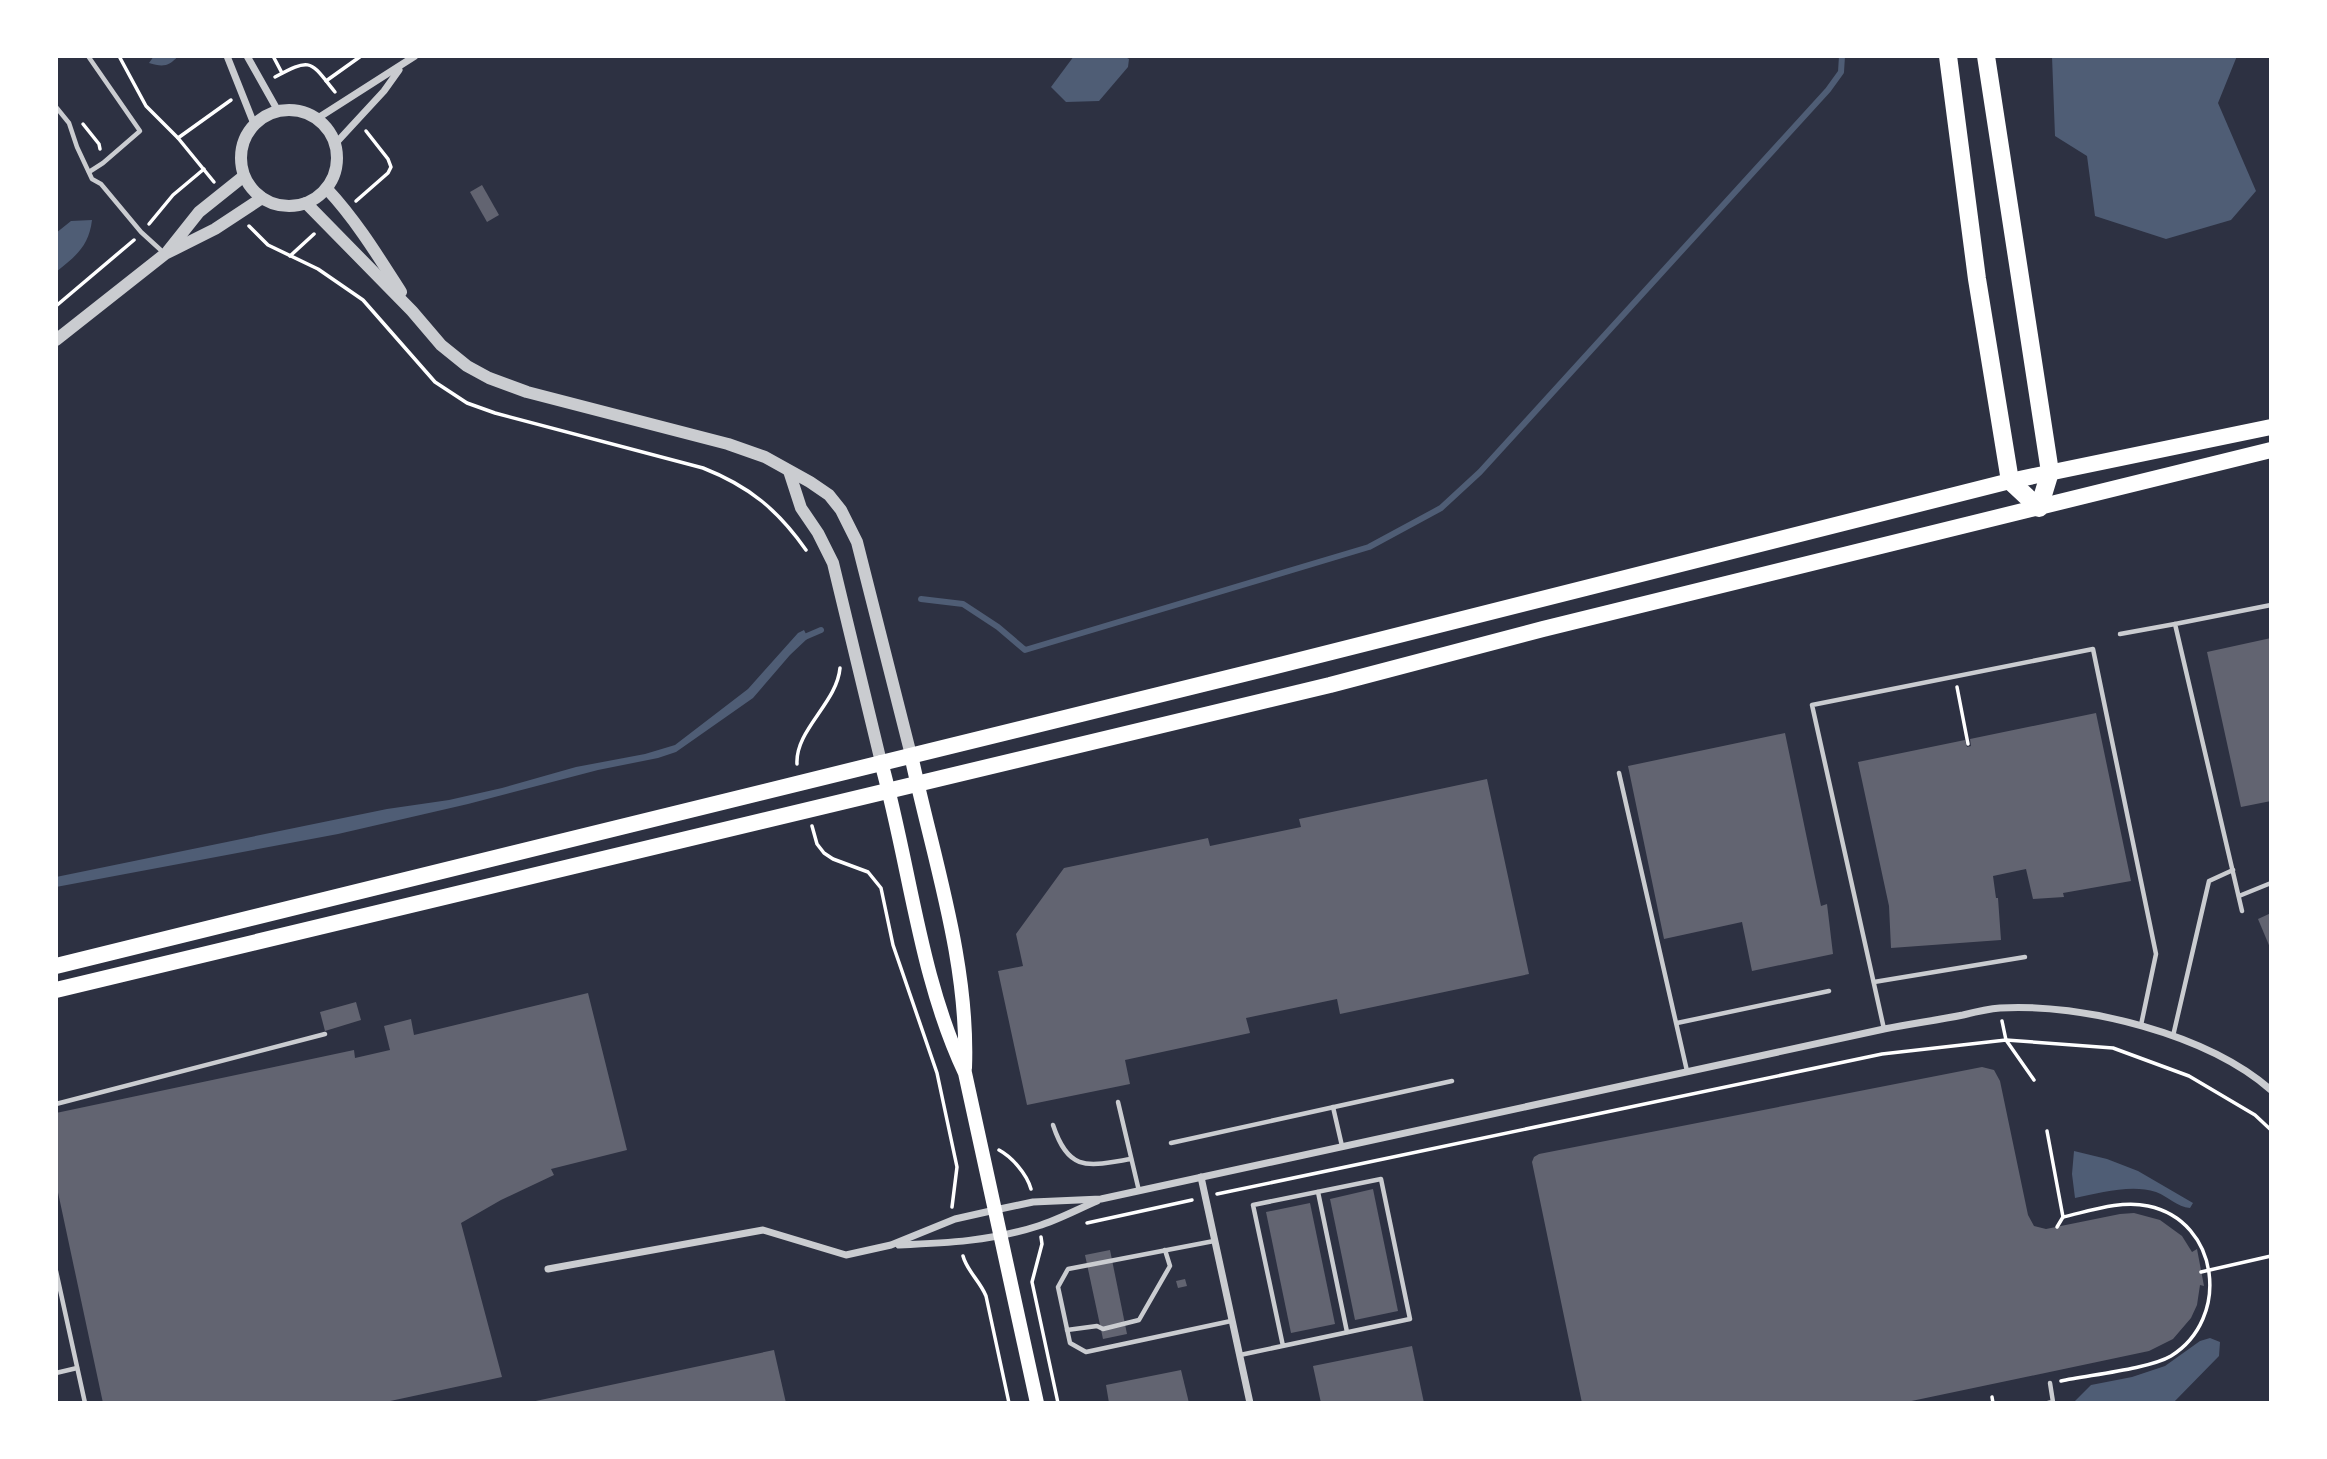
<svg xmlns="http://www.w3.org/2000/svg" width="2327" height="1459" viewBox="0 0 2327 1459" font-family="'Golos Text',sans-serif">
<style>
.water{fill:#4f5d75}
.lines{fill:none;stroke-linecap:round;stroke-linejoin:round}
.stream{stroke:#4f5d75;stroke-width:6}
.building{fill:#626471}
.path{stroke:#fff;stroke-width:3.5}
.service{stroke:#caccd0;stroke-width:4.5}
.minor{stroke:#caccd0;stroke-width:7}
.tertiary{stroke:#caccd0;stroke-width:12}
.secondary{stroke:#fff;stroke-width:14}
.primary{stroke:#fff;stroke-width:16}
.motorway{stroke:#fff;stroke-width:18}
</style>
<rect width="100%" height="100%" fill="#2d3142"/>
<!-- water -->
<g class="water">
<path d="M154,56H178C169,67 162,67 149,63Z"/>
<polygon points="1074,56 1123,56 1129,59 1128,67 1099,101 1066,102 1051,87"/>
<polygon points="2052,56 2237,56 2218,103 2256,191 2231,220 2166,239 2095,216 2087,156 2055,136"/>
<path d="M92,220C89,246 76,256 56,272V233L71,221Z"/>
<polygon points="804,630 808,638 790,655 753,698 676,752 658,758 598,770 468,804 338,834 56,887 56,877 387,809 449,800 502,788 576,767 645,754 675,745 748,689 798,633"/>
<path d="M2074,1151L2107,1159L2138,1171L2193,1203L2190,1208C2177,1207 2169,1197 2156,1192C2131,1184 2100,1193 2075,1198L2072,1174Z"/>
<polygon points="2210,1338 2220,1342 2219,1356 2173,1403 2073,1403 2091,1385 2132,1377 2165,1366 2200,1341"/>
</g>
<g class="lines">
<!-- stream -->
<g class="stream">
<polyline points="921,599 963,604 998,627 1025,650 1369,547 1441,508 1480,472 1828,90 1841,72 1842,56"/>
<polyline points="800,639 821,630"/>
</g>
</g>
<!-- building -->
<g class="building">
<polygon points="482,185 499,215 487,222 470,192"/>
<polygon points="2271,638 2271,801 2241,807 2207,652"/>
<polygon points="2096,713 2131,881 2063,893 2064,897 2033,899 2026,869 1993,876 1996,898 1998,898 2001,940 1891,948 1889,906 1858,762 1965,740 1967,747 1971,746 1970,739"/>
<polygon points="1785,733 1821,906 1827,904 1833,954 1752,971 1742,922 1664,939 1628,766"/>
<polygon points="1487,779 1529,974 1340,1014 1337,999 1246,1018 1250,1033 1125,1060 1130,1084 1027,1105 998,971 1023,966 1016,934 1064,868 1208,838 1210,846 1301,827 1299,819"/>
<polygon points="2271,913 2271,950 2258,919"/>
<polygon points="588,993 627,1150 551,1169 554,1175 501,1200 461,1223 502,1377 381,1403 103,1403 56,1183 56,1113 354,1050 355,1058 390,1050 384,1026 411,1019 414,1035"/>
<polygon points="356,1002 361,1020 325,1031 320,1012"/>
<polygon points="1982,1067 1994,1070 2000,1081 2028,1215 2034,1226 2046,1229 2120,1214 2134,1213 2160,1220 2182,1236 2192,1252 2197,1249 2204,1286 2200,1285 2197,1305 2191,1318 2173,1339 2149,1351 1902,1403 1582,1403 1532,1162 1534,1157 1539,1154"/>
<polygon points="1373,1189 1398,1311 1355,1320 1330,1199"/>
<polygon points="1310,1203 1335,1324 1291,1333 1266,1212"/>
<polygon points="1110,1250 1127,1334 1103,1339 1085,1255"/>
<polygon points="1185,1279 1187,1286 1178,1288 1176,1281"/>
<polygon points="1412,1346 1424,1403 1321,1403 1313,1366"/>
<polygon points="774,1350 786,1403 531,1403 531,1402"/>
<polygon points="1181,1370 1189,1403 1109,1403 1106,1385"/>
</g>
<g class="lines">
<!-- path -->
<g class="path">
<polyline points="119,56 146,106 178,138 214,182"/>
<polyline points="273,56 282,73"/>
<path d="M275,77C312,57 310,61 335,92"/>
<polyline points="326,81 361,56"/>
<polyline points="83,124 99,144 100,149"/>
<polyline points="178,138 231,100"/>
<polyline points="356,201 388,173 391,167 388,159 366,131"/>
<polyline points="149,224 173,195 204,169"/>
<path d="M249,226L268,245L318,269L363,300L435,382L467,403L495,413L703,468C749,486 778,510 806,550"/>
<polyline points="290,256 314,234"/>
<polyline points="56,306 134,240"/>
<polyline points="1957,687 1968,744"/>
<path d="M797,764C795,730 837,703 840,668"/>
<polyline points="812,826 817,844 824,853 833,859 868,872 881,888 893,945 937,1073 957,1167 952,1207"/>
<polyline points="2002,1021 2006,1040 2034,1080"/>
<polyline points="2047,1131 2063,1217 2057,1227"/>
<path d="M999,1150C1012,1157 1027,1174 1031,1189"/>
<polyline points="1217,1194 1882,1054 2006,1040 2113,1048 2189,1076 2255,1115 2271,1130"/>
<polyline points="1087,1223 1192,1200"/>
<polyline points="1041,1237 1042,1244 1032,1282 1058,1403"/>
<path d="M963,1256C967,1271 980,1281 986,1296L1009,1403"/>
<polyline points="2201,1272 2271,1256"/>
<path d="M2061,1381C2088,1375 2149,1369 2171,1356C2231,1319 2220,1221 2148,1206C2120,1200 2090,1211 2063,1217"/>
<polyline points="1992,1397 1993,1403"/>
</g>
<!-- service -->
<g class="service">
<polyline points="88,56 140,131 103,163 89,172"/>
<polyline points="56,107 69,123 77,147 92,179 101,184 141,232 164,253"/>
<polyline points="2120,634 2175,624"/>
<polyline points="1619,773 1687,1071"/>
<polyline points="2239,896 2271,883"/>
<polyline points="2242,911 2175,624 2271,605"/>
<polyline points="1874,982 2025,957"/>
<polyline points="1677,1023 1829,991"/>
<polyline points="1884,1029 1812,705 2093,649 2156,954 2141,1025"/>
<polyline points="2173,1036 2209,881 2233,870"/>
<polyline points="1118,1102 1139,1191"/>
<polyline points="56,1104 325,1034"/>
<polyline points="1333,1107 1342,1146"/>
<path d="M1053,1125C1069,1173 1088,1166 1131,1159"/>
<polyline points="1171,1143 1452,1081"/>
<polyline points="1318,1192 1347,1332"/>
<polyline points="1214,1241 1068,1269 1058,1287 1070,1343 1086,1352 1231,1321"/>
<polyline points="56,1271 85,1403"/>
<polyline points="1067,1330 1097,1326 1103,1329 1139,1320 1170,1266 1165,1250"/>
<polyline points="1240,1355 1410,1319 1381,1179 1253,1205 1283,1346"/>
<polyline points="56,1373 77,1368"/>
<polyline points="2048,1403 2053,1402 2050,1383"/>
</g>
<!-- minor -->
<g class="minor">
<polyline points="227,56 254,124"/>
<polyline points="247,56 278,111"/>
<polyline points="318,118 415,56"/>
<polyline points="336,143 384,91 399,70"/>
<polyline points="1201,1177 1250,1403"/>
<path d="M899,1245C946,1243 992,1241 1038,1226C1058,1220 1078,1209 1097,1201"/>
<path d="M548,1269L763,1230L846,1255L891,1245L955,1219L995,1210L1033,1202L1101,1199L1884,1029C1910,1024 1937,1020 1963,1015C1975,1012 1988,1009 2000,1008C2083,1003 2207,1034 2271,1090"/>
</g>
<!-- tertiary -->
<g class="tertiary">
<circle cx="289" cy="158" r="48"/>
<path d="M327,189C356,220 378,256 401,292"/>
<polyline points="306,203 412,311 441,345 467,366 489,378 527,392 728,444 765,457 810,482 829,495 841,510 857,542 911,755"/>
<polyline points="168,251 199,212 244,176"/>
<polyline points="56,340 165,254 215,229 262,198"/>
<polyline points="789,471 801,508 818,533 833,563 881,762"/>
</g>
<!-- secondary -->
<g class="secondary">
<path d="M911,755C933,858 969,962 965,1068"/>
<path d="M881,762C910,865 919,976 965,1073L1037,1403"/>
</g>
<!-- primary -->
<g class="primary">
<polyline points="56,966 1284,664 2010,481 2271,427"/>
<polyline points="56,990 1330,685 1543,629 2271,450"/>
</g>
<!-- motorway -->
<polyline class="motorway" points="1948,56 1977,279 2010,481 2039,508 2050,472 1986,56"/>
</g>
<!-- border -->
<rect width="2327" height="1459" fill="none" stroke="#ffffff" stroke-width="116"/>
</svg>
